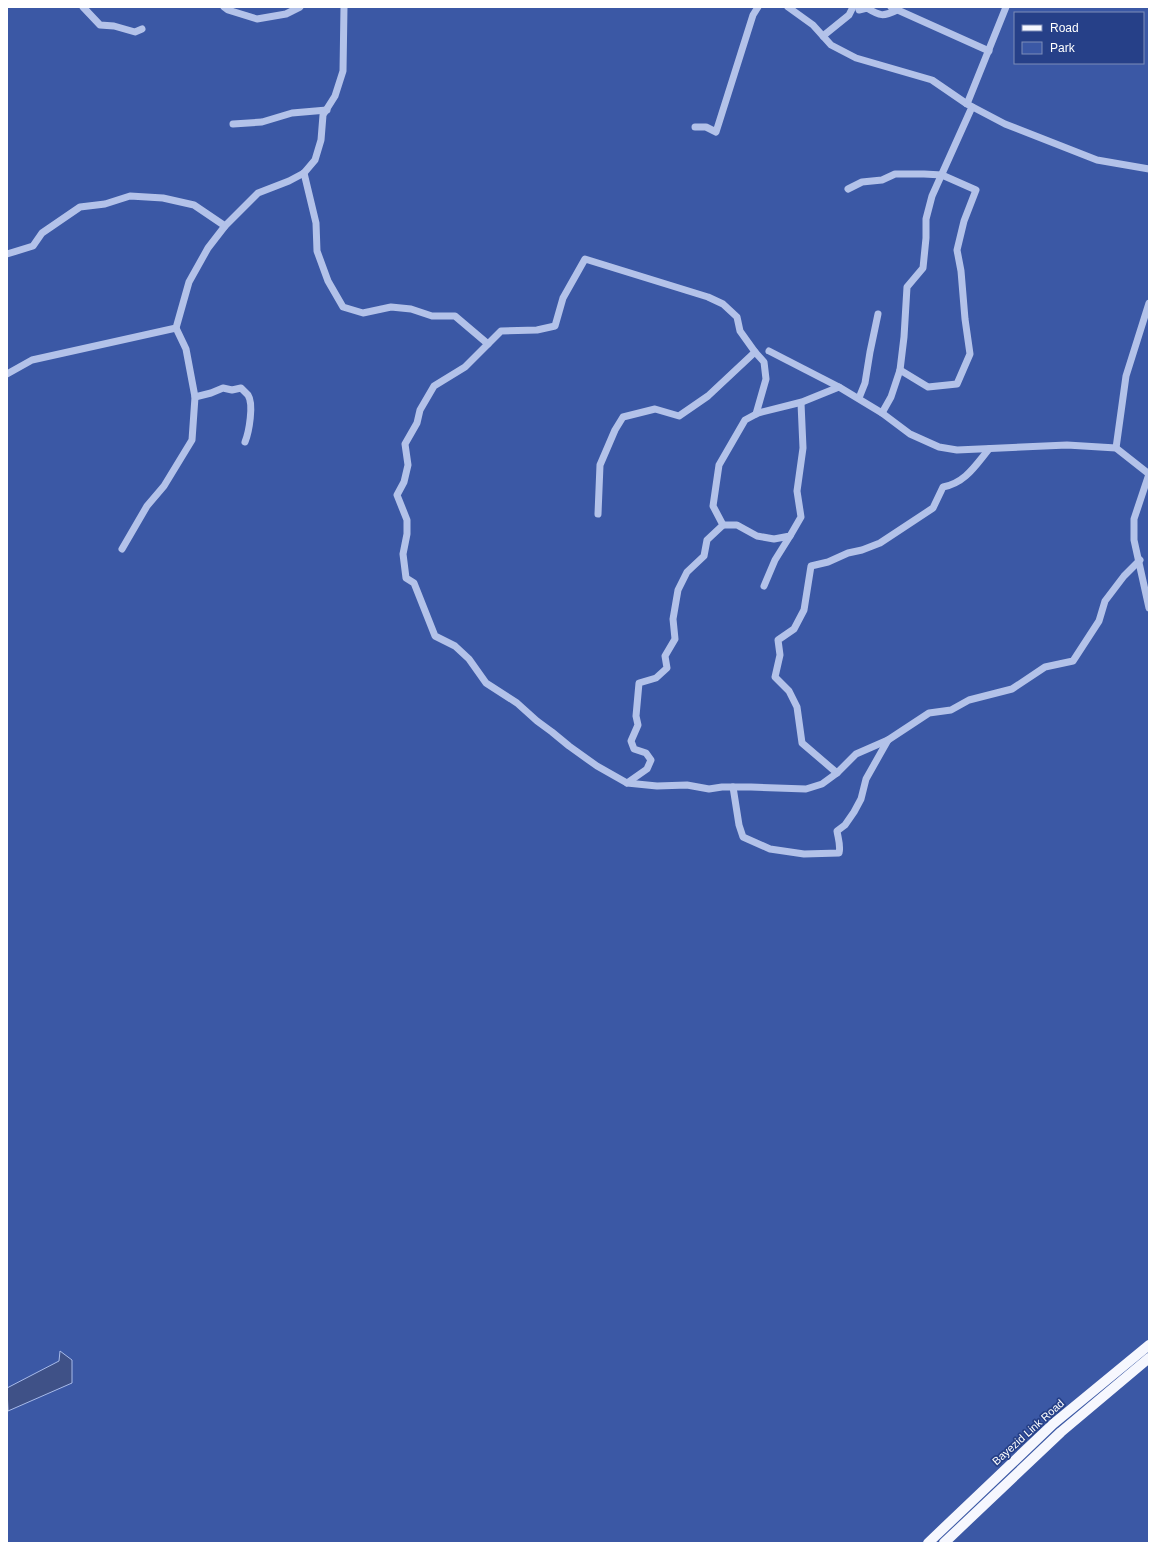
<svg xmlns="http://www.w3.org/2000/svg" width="1156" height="1550" viewBox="0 0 1156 1550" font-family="Arial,sans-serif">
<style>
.green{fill:#3b58a5;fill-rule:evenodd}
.water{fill:#3f5187;stroke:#a7baea}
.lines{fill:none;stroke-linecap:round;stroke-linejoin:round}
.minor{stroke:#b3c2e9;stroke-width:7}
.major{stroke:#f6f7fe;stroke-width:10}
.labels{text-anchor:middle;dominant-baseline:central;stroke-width:3.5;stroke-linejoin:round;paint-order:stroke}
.street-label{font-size:11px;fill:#fff;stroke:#264088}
</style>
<rect width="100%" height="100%" fill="#264088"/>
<!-- green -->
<path class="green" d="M7,7H1149V1543H7ZM1015,13H1143V63H1015Z"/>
<!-- water -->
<polygon class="water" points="60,1351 72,1360 72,1383 8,1411 7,1388 59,1361"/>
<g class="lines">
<!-- minor -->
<g class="minor">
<polyline points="83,7 100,25 114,26 135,32 142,29"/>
<polyline points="224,7 228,10 257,19 286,14 300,7"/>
<polyline points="788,7 813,25 831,45 856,58 932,80 967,104 1005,124 1097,160 1149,169"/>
<polyline points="891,7 989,51"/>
<path d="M859,10L867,8C880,16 883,17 897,10"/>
<polyline points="823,36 849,15 853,7"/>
<polyline points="967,104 1006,7"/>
<polyline points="233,124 262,122 292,113 327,110"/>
<polyline points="695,127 706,127 716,132 753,15 758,7"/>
<polyline points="304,173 316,223 317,251 328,281 343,307 363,313 391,307 411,309 432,316 455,316 488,344"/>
<polyline points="848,189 862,182 882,180 895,174 924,174 942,175 976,190 964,221 957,250 961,271 965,319 970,354 957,384 928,387 900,370"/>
<polyline points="7,254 33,246 42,233 80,207 105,204 130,196 163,198 194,205 225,226"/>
<polyline points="769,351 839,387"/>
<polyline points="7,374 32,360 176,328 189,282 208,248 225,226 258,193 289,181 304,173 315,160 321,140 323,115 335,96 343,71 344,7"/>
<path d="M195,397L211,393L223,388L232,390L241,388C243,390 246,393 248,395C254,404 249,432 245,442"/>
<polyline points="859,398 865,383 870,352 878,314"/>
<polyline points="882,413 891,397 900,370 904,337 907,287 923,268 926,238 926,219 932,196 972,107"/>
<polyline points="756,414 766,379 764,362 755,352 740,331 737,317 723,304 708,297 585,259 563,298 555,326 537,330 501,331 465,367 434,386 420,410 417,423 405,444 408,465 404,482 397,495 407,520 407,534 403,554 406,578 414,583 435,636 455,646 469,659 486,683 517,703 537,721 552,732 569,746 597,766 627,783 657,786 687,785 709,789 722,787 751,787 806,789 822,784 837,773 856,754 888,740"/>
<polyline points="1116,448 1126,376 1149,303"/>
<polyline points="1149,474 1134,519 1134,540 1149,608"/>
<polyline points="598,514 600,465 615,430 623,417 655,409 679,416 708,396 755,352"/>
<polyline points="723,525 737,525 757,536 774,539 790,536 801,517 797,491 803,448 801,403"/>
<polyline points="122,549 147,506 164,486 192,440 195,397 186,349 176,328"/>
<polyline points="764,586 775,560 790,536"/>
<path d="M837,773L802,743L797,707L789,691L775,677L780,655L778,640L794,629L804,610L811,566L828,562L848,553L862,550L880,543L933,508L943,487C965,483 975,466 989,449"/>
<polyline points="627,783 647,769 651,760 646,753 634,749 631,741 638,725 636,716 639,683 656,678 667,668 665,656 675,639 673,619 678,590 687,572 704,556 707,540 723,525 713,506 719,465 745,420 758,413 802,402 839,387 882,413 910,434 939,447 957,450 1067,445 1116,448 1149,474"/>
<path d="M733,787L739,825L743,837L770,849L804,854L839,853C841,846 838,838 837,831L845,825L854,812L861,799L866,779L888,740L929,713L951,710L969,700L1012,689L1045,667L1073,661L1099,621L1105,601L1124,576L1140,560"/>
</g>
<!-- major -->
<g class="major">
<polyline points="928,1543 1053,1424 1149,1345"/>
<polyline points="944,1543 1061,1432 1149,1358"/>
</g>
</g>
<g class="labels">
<!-- street labels -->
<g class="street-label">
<text transform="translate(1028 1432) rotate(-42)">Bayezid Link Road</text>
</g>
</g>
<!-- border -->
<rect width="1156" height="1550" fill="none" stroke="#ffffff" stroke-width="16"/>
<!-- legend -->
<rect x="1014" y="12" width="130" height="52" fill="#264088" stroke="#7d8cb8"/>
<rect x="1022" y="25" width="20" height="6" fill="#f6f7fe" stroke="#7d8cb8"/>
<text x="1050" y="32" font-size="12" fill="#ffffff">Road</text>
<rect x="1022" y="42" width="20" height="12" fill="#3b58a5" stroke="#7d8cb8"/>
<text x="1050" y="52" font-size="12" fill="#ffffff">Park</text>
</svg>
